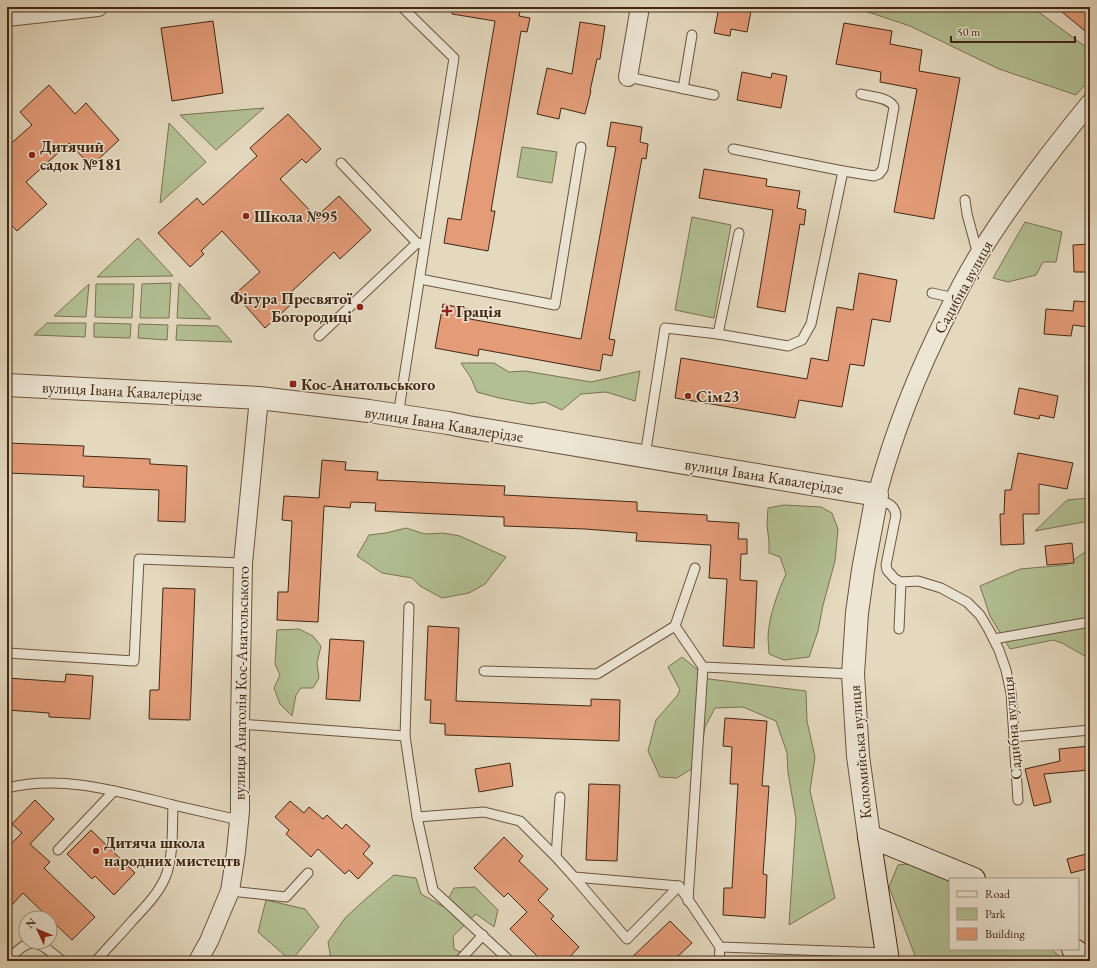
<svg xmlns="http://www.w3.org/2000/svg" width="1097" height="968" viewBox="0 0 1097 968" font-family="'EB Garamond',serif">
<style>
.green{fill:#b2bf93;stroke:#7a7352}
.building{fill:#e39b78;stroke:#412712}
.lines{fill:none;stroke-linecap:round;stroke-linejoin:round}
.service-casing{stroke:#6a533d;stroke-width:11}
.minor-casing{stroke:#6a533d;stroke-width:20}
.tertiary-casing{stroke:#6a533d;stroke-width:24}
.secondary-casing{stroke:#412712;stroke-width:24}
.service{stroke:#ede6d5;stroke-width:9}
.minor{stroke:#ede6d5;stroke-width:18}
.tertiary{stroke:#ede6d5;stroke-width:22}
.secondary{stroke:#ede6d5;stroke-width:22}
.poi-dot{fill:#8f2418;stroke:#ede6d5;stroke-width:1.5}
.labels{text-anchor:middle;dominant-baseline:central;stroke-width:3;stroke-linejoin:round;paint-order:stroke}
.poi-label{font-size:16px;font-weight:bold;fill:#412712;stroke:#ede6d5;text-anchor:start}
.street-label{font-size:16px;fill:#412712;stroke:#ede6d5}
</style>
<rect width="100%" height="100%" fill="#e4d8be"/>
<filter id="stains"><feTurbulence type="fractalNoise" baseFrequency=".005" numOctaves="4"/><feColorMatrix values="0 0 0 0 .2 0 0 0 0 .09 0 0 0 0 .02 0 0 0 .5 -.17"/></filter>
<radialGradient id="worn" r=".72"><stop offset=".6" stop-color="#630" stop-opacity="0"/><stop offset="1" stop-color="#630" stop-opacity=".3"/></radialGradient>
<!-- green -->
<g class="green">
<polygon points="853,7 1032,7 1090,50 1090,79 1076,95 999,69 910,26"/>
<polygon points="264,108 216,150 180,115"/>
<polygon points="169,123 206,162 160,203"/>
<polygon points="522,147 557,152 552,183 517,177"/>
<polygon points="692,217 731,225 714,318 675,310"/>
<polygon points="1025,222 1062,232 1056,262 1043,262 1036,275 1008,282 993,278"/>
<polygon points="138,238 173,276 97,277"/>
<polygon points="171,283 169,318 140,318 142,284"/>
<polygon points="179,283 211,319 177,318"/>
<polygon points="89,284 86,317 54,316"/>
<polygon points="96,284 134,284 132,318 95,317"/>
<polygon points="47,323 86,323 85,337 34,335"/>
<polygon points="94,323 131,324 130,338 94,337"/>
<polygon points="139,324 168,325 167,340 138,338"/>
<polygon points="177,325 218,326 232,342 176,340"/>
<polygon points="461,363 494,363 509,372 525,371 591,382 640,371 635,401 606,392 581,394 562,410 545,402 531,404 499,398 477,392 471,378"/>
<polygon points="1090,498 1090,621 1083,624 1090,638 1090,659 1062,643 1053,640 1010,649 990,616 980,586 1020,569 1066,565 1088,550 1089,521 1035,531 1067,500"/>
<path d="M784,505L821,507L832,513L838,529L835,561L823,605L818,631L809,657L784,660L769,654C769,649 768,643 768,638C768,619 778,591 786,574L780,557L769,553V542L767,525L768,508Z"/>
<polygon points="406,528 425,534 443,533 460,536 506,557 485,584 469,593 442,598 420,586 412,578 382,573 357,556 369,535 386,533"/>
<polygon points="299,629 313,636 321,646 317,663 319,678 313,688 301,688 296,695 292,716 280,704 274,688 280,675 275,664 277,630"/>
<polygon points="682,657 709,679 806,691 807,721 815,757 810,791 835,898 789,925 796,819 788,772 787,753 776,721 743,707 715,708 705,727 699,764 677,778 660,777 648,751 656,720 677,696 680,690 668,667"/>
<polygon points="916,863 950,879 950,949 1051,949 1065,961 917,961 889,887 898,865"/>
<polygon points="394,875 416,878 421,894 444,907 454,888 475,887 498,910 494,927 476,914 453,936 454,949 471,957 474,961 330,961 331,959 328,942 345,918 369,896"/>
<polygon points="266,900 305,909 319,927 291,961 258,932"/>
</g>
<!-- building -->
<g class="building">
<polygon points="453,7 521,7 519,16 530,18 527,32 521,31 491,211 495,211 488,251 444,243 448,218 461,220 495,21 452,14"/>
<polygon points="719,7 730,7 751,11 747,32 731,29 730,36 714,33"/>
<polygon points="1056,7 1090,7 1090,35"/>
<polygon points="213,21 223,93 172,101 161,28"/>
<polygon points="580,22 605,26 600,59 597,59 590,91 591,91 585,114 561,108 559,119 537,114 547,68 572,74"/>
<polygon points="844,23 892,31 890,44 922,50 919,71 960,78 934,219 894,212 917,89 880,82 881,72 836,64"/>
<polygon points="742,72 771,78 772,73 787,76 781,108 737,100"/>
<polygon points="49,85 75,114 86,103 119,140 91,166 69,143 26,182 47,204 17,231 7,221 7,147 32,125 20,112"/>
<polygon points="288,114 321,149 306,163 302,159 280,179 316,217 339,196 371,230 340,259 334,252 290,293 296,300 265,328 235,294 260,272 222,231 201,251 204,254 190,267 158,233 197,198 203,205 257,156 250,148"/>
<polygon points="611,122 642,127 640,142 648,144 646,159 642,158 609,339 615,340 612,356 603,354 600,371 479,349 478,356 435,348 443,304 472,310 470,319 581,339 616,147 607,146"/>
<polygon points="704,169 767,179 766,186 800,191 797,208 806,210 804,225 800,224 785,312 757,307 773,210 699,198"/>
<polygon points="1090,244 1090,272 1074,272 1073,245"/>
<polygon points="859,273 897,280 890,322 872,319 864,366 850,364 842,407 799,400 795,418 675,398 681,358 807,379 811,358 828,361 837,307 853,310"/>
<polygon points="1074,301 1090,302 1090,317 1089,317 1088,327 1073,325 1071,336 1044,334 1046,309 1073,311"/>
<polygon points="1019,388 1058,396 1054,418 1040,415 1039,419 1014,414"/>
<polygon points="7,443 84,446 83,456 150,459 150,464 187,466 185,522 158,521 159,490 83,487 84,476 7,473"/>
<polygon points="1018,453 1073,463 1067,489 1039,484 1039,514 1023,514 1024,544 1001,545 1000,514 1004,514 1005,490 1011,490"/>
<polygon points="322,460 346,462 345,470 378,472 377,480 505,486 504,495 637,502 637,511 707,515 707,521 739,523 738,539 747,539 747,554 741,554 740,580 757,581 754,648 723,646 727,579 709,578 711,545 636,541 637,533 585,529 504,526 504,517 375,511 376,503 351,502 350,508 324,506 318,622 277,620 278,592 288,592 291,539 292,521 282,520 284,496 319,498"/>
<polygon points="1072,543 1074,563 1047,565 1045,546"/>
<polygon points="163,588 195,589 190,720 149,719 150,690 159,690"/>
<polygon points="428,626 459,628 456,701 591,706 591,699 620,700 619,741 445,735 445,724 430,723 431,700 425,700"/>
<polygon points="330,639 364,641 360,701 326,699"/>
<polygon points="66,674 93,676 90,719 49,717 49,713 7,710 7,678 65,682"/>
<polygon points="725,718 767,721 762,786 769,786 763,874 767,875 765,918 723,915 724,888 732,888 738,784 730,784 732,747 723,746"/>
<polygon points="1090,746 1090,770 1044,774 1051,802 1034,806 1025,769 1060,761 1059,749"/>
<polygon points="510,763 513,786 479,792 475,769"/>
<polygon points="589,784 620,785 617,861 586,860"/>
<polygon points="35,800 54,819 30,844 50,862 44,868 95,917 72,940 23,893 7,910 7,848 22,833 12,824"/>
<polygon points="290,801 304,813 309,807 323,819 327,815 342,829 346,824 370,846 363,854 373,863 358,879 349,870 345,874 318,849 311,857 286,834 289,830 275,817"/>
<polygon points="91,830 135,873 114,895 95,876 92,879 67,854"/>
<polygon points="504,837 523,856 519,861 548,889 538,900 554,916 551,919 579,947 566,961 542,961 510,929 527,912 508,893 504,897 474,868"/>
<polygon points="1090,853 1090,868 1071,873 1067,859"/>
<polygon points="670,921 692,943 673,961 628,961"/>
</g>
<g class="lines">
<!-- service casing -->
<g class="service-casing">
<g id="service">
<polyline points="628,77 714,95"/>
<polyline points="683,89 692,35"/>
<polyline points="733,149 843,171"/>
<polyline points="341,163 417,243 422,244"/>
<polyline points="965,200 967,214 978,255"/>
<polyline points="420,279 555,305 581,147"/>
<polyline points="932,293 955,298"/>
<polyline points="718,334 739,233"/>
<polyline points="319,336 417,243"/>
<polyline points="398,416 454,58 402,7"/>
<path d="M645,456L665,328L718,334L788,346L802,340L811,324L843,171L874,176L879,174L883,169L894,107C889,97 871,97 861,94"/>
<path d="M876,501C887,502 894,504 896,515L886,565L887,570L895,579L901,582L918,581L941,588L967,602L980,615L989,630L999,650L1006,670L1011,693L1018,800"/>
<polyline points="675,626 695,568"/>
<polyline points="899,629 901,582"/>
<polyline points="994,639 1090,622"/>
<polyline points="7,653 134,661 139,559 243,563"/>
<polyline points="484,671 597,674 675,626 703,667 853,674"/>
<polyline points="240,724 405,736 417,817 433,890 510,961"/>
<polyline points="405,736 409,607"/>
<polyline points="1014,737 1090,730"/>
<path d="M7,788C62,774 120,792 173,805C195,810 217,815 239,820"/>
<polyline points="417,817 484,812 520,821 556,857 574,877 679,886 720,947 886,953"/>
<polyline points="58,850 114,791"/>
<polyline points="556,857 560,797"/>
<polyline points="574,877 627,939 679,886"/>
<polyline points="230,891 286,897 308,873"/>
<polyline points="688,901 703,667"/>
<path d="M8,961C30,934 38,941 62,961"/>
<path d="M96,961C108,947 121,934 133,920C145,907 158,894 165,878C174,857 172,828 173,805"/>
<polyline points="459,961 483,935"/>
<polyline points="719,961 720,947"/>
</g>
</g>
<!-- minor casing -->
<g class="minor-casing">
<g id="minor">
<polyline points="7,17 98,7"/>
<polyline points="628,77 640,7"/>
<path d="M877,495C894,431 918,371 948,312C957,293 967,274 978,256C1011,202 1050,152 1090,103"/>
<polyline points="198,961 209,941 230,891 236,852 240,811 240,724 243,563 259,398"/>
</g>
</g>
<!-- tertiary casing -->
<g class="tertiary-casing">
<polyline id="tertiary" points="7,385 259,398 369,411 448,423 468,427 877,495 863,570 857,613 853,674 858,756 869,836"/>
</g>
<!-- secondary casing -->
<g class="secondary-casing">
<g id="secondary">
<polyline points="869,836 888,961"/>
<polyline points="869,836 974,879"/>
<polyline points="1073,949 1090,961"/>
</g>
</g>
<!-- service -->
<use href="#service" class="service"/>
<!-- minor -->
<use href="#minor" class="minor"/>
<!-- tertiary -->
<use href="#tertiary" class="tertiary"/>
<!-- secondary -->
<use href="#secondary" class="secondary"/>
</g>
<!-- markers -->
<g class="poi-dot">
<circle cx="32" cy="155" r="4"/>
<circle cx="246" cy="216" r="4"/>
<circle cx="360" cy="307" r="4"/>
<path d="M445 305h4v4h4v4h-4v4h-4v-4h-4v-4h4z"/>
<rect x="289" y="380" width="8" height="8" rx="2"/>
<circle cx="688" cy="396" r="4"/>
<circle cx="96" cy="851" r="4"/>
</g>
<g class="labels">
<!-- poi labels -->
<g class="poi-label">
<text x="40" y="146">Дитячий<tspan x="40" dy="18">садок №181</tspan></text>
<text x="254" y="216">Школа №95</text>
<text x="352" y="298" text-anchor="end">Фігура Пресвятої<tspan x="352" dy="18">Богородиці</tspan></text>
<text x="456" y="311">Грація</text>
<text x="301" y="384">Кос-Анатольського</text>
<text x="696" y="396">Сім23</text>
<text x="104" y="842">Дитяча школа<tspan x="104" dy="18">народних мистецтв</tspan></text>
</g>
<!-- street labels -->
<g class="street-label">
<text transform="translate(963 287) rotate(-61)">Садибна вулиця</text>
<text transform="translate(122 391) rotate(3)">вулиця Івана Кавалерідзе</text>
<text transform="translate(444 424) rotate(9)">вулиця Івана Кавалерідзе</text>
<text transform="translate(764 476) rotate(9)">вулиця Івана Кавалерідзе</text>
<text transform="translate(241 683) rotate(-89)">вулиця Анатолія Кос-Анатольського</text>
<text transform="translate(1012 728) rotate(-95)">Садибна вулиця</text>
<text transform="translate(860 752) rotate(-95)">Коломийська вулиця</text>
</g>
</g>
<!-- margin -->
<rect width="1097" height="968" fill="none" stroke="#e4d8be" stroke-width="24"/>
<rect x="8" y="8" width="1081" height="952" fill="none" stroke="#412712" stroke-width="2"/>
<rect x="12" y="12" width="1073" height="944" fill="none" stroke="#412712"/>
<!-- legend -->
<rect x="949" y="878" width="130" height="72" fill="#ede6d5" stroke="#a89a87"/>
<rect x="957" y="891" width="20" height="6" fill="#ede6d5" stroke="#a89a87"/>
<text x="985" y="898" font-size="12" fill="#412712">Road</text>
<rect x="957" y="908" width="20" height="12" fill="#b2bf93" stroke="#a89a87"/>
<text x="985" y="918" font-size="12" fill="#412712">Park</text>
<rect x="957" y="928" width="20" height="12" fill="#e39b78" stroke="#a89a87"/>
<text x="985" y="938" font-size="12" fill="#412712">Building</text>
<!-- north arrow -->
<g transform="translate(38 930) rotate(314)"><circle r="19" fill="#ede6d5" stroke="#a89a87"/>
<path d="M0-3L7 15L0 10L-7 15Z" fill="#8f2418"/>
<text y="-6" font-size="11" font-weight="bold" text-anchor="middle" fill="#412712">N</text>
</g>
<!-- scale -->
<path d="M951 36v6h124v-6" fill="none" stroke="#412712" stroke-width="2"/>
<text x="957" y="36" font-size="12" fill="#412712" stroke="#ede6d5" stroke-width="3" paint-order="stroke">50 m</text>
<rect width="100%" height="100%" filter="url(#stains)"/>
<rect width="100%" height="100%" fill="url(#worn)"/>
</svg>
